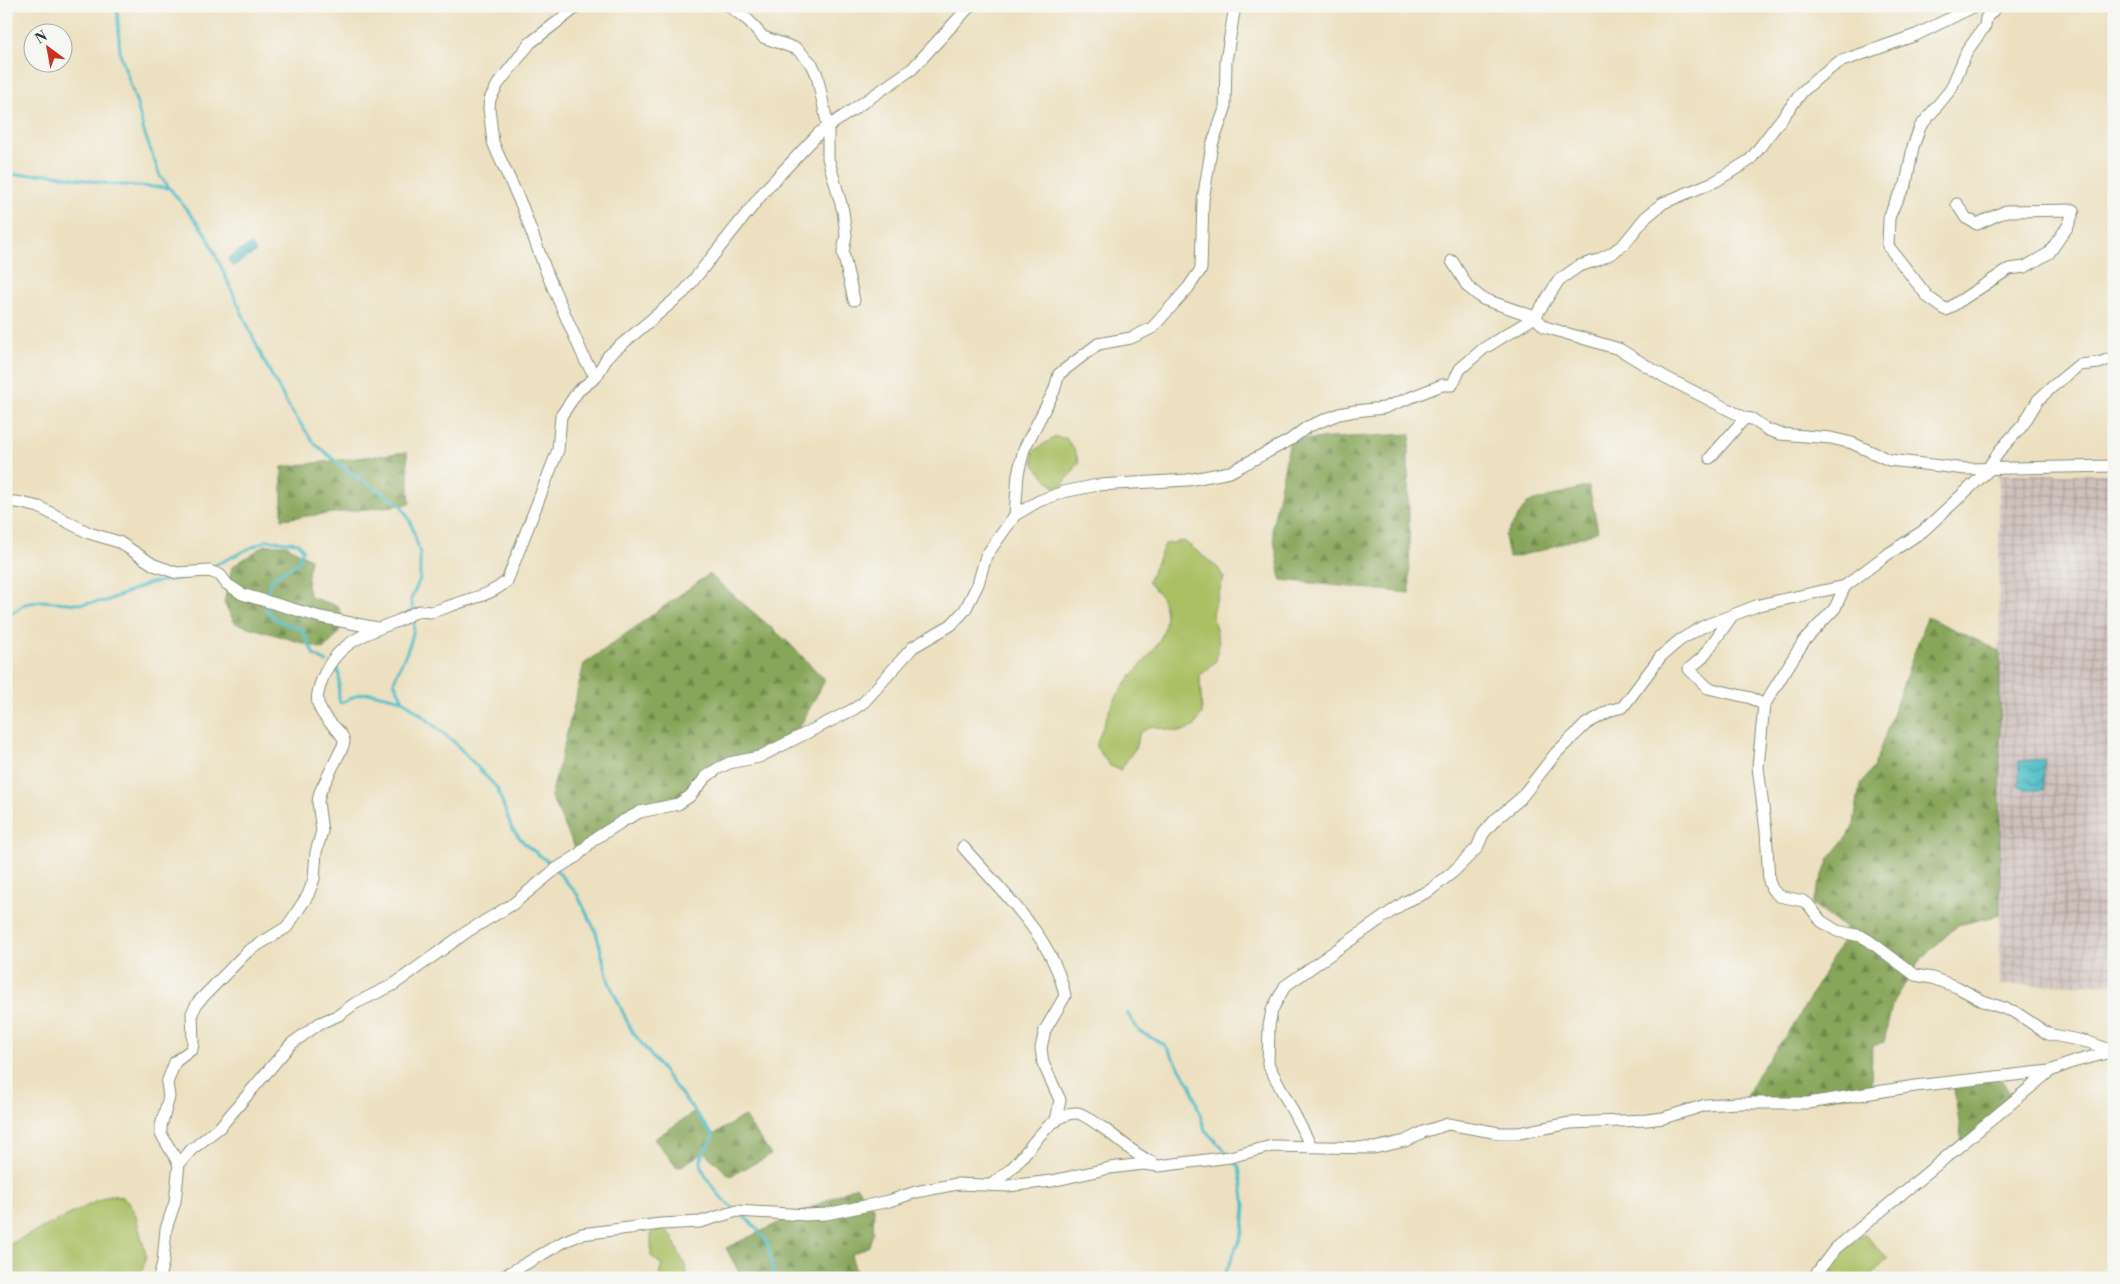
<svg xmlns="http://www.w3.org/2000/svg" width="2120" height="1284" viewBox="0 0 2120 1284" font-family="'Libre Bodoni',serif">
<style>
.industrial{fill:url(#industrial-grid)}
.green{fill:#abc065;stroke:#657e4c}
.forest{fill:url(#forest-firs);stroke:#547247}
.water{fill:url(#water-waves);stroke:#387d7e}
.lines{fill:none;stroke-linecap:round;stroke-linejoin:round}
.stream{stroke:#50bdc8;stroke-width:3}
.minor-casing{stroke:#868e7a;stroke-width:13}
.minor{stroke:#fff;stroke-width:11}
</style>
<defs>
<pattern id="industrial-grid" width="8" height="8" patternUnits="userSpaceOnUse" patternTransform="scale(1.25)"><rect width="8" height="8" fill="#cfc0bb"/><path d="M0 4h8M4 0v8" fill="none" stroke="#a79d99"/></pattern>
<pattern id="forest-firs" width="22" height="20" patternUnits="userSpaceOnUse" patternTransform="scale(1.25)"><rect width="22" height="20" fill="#88a65a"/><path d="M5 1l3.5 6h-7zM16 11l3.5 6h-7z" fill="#6f884b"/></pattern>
<pattern id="water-waves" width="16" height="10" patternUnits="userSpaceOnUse" patternTransform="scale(1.25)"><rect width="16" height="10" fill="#50bdc8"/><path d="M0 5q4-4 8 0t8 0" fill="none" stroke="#429ba3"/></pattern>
</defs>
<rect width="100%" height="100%" fill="#f6f6f2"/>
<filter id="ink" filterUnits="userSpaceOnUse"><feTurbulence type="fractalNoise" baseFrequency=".02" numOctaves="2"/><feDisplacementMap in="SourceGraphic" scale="10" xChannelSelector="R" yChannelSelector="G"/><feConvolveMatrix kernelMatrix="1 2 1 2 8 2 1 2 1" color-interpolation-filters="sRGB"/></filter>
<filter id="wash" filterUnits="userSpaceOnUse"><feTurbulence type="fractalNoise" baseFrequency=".0096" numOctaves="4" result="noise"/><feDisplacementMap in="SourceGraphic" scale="20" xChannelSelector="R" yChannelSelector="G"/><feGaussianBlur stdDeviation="1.12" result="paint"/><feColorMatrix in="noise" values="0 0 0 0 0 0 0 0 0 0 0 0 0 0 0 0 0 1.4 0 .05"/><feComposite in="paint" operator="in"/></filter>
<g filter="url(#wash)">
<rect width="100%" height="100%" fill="#ece0c0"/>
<!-- industrial -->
<polygon class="industrial" points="1999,474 2114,474 2114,984 2000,985"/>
<!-- green -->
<g class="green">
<polygon points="1055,437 1066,438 1075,451 1079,463 1062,486 1054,487 1034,465 1033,451"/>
<path d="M1184,541L1218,568L1224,578L1212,613L1219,643L1216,661L1200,676L1202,714L1194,727L1179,732L1152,726L1140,733L1135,749L1120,770L1110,766L1096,747C1102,727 1110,705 1122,688C1141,661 1178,636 1162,599C1160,593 1152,587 1148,582L1165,544Z"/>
<polygon points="109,1195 124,1197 135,1213 146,1255 143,1269 136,1278 6,1278 6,1246"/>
<path d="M665,1230C676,1238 673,1240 678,1251C684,1263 685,1263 688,1278H662L659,1274L662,1265L651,1256V1232Z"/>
<polygon points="1864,1234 1888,1258 1869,1278 1834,1278 1831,1263"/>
</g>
<!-- forest -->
<g class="forest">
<polygon points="1411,434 1408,455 1410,593 1281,580 1272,528 1290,440"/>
<polygon points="407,452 410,504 282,519 282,467"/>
<polygon points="1589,486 1598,531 1543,550 1509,558 1505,536 1527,503"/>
<path d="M265,545H286L310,559L307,585L310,597L338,606C347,626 338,636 323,649L235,623L224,603L232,567Z"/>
<polygon points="709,574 790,644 825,680 793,739 722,764 683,801 639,811 579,856 551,797 584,664"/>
<polygon points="1927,617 2000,651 2000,915 1958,925 1919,961 1892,1005 1884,1042 1872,1046 1871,1093 1743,1106 1757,1075 1796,1022 1843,939 1845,928 1812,904 1829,859 1853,829 1860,786 1874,766"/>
<polygon points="2000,1076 2014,1102 1962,1142 1953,1083"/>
<polygon points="695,1112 713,1135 744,1116 771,1155 730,1176 704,1152 678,1168 654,1139"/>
<polygon points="856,1186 874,1208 873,1233 869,1246 851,1255 858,1278 742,1278 726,1248"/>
</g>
<!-- water -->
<g class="water">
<polygon points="251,244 256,252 233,266 228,258"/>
<polygon points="2044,759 2043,790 2026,790 2018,786 2019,761"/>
</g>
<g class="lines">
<!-- stream -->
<g class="stream">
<polyline points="117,6 120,53 137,104 144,132 160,176 206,234 263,359 290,409 315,444 344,468 401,505 411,523 420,553 420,579 411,599 413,610"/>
<polyline points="6,175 50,174 110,184 169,188"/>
<polyline points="209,568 267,540 298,543 303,549 298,563 272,578 265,598"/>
<path d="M265,604C267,619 288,625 302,629L314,655L327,662"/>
<path d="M414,616C416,643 402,657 394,682L403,700L454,742L497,788L512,829L526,845L551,864L577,894L596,932L609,982L631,1030L713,1135C711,1145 701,1151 701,1160C700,1175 722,1200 733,1208"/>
<polyline points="6,617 25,604 41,601 80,604 106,601 150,583 182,578"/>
<path d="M333,664C345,673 335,689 340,703L360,694L371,693L403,700"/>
<polyline points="1127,1013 1139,1031 1165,1045 1191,1086 1205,1130 1228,1154"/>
<path d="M742,1215C766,1234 772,1247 773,1278"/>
<polyline points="1223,1278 1243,1232 1245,1205 1239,1167 1232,1159"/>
</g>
</g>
</g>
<g filter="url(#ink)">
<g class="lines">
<!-- minor casing -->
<g class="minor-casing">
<g id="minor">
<polyline points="578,6 530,43 498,84 490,99 489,108 493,142 497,152 522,206 548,276 585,360 596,377"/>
<polyline points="729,6 749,21 763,37 797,49 812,64 817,75 828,127 828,158 843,211 846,235 843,253 854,300"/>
<polyline points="1957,204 1966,218 1977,224 2006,211 2074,210 2068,226 2049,253 2025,267 2009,269 1946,310 1928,297 1888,246 1889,218 1895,203 1906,184 1913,147 1920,127 1951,89 1967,51 1985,26 1986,18 1997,6"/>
<polyline points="1452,261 1468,287 1483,299 1535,317 1545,327 1619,349 1665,377 1745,418"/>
<polyline points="1710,458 1745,418 1752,419 1768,430 1780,434 1831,438 1852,443 1889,460 1966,469 2114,466"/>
<polyline points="1988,468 2001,449 2023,425 2038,400 2052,387 2079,365 2099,363 2114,357"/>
<polyline points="6,502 17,502 39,507 89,533 119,542 154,565 177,573 209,571 220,575 227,584 242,594 320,617 377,628"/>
<polyline points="1015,515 1039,501 1063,492 1098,485 1188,480 1230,472 1290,440 1307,427 1339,414 1355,411 1384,408 1442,385 1452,385 1460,369 1483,349 1535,317 1559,280 1579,266 1598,260 1612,253 1624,244 1645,218 1663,203 1716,181 1750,160 1802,92 1820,76 1839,62 1916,35 1975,6"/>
<polyline points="1845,586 1835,608 1804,641 1764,705 1758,767 1766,831 1769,881 1772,889 1779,896 1803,901 1808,904 1821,921 1837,931 1861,936 1868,940 1915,975 1932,978 1957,987 1983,1001 2015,1012 2048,1034 2088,1042 2113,1051"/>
<polyline points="1732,616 1702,658 1689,669 1708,688 1751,698 1764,705"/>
<path d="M963,847C1000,890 1054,938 1065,996L1045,1030L1041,1048L1043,1063L1060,1100L1056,1121"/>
<polyline points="1311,1146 1268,1064 1269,1026 1272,1010 1285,986 1405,902 1429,891 1453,872 1477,848 1483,834 1495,820 1520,799 1556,753 1586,724 1611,710 1623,707 1661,656 1680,640 1704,626 1759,605 1845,586 1885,556 1923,531 1991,468"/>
<polyline points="179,1164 191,1150 220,1127 291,1044 320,1023 339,1015 354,1004 393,985 468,931 513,904 556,869 577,856 593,840 623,821 640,812 678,804 690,796 706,777 717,769 729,763 759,757 854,709 864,702 913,647 951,625 965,610 978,584 986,556 1015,515 1018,474 1024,449 1054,391 1059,374 1098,344 1131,338 1152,328 1188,288 1201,269 1203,200 1212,145 1225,109 1226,61 1235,6"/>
<path d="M991,1185C998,1179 1006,1174 1012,1168C1028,1153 1051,1111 1077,1113C1084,1114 1094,1122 1100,1126C1120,1139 1131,1153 1153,1163"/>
<path d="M159,1278L163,1262L166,1229L175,1202L179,1164L161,1134V1126L169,1097L167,1083L175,1062L192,1049L193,1044L192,1013L198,1002L248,951L287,927L308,895L314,879L316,852L322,831L318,802L320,792L342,748C343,746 344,743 344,741C343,729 313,716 318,693C328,648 359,635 398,621C405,618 412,613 419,611C423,611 427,612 430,612C438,611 448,606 456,604C475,597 491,595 507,581L558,450L561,416L578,391L596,377L608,356L684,292L767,188L819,133L912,69L970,6"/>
<polyline points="501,1278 565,1241 582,1234 660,1224 700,1222 737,1211 806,1215 826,1214 889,1201 916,1192 957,1184 1008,1186 1052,1181 1110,1168 1143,1164 1159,1166 1230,1157 1272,1146 1374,1148 1405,1141 1423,1132 1448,1124 1499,1133 1519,1133 1570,1123 1647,1120 1663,1118 1706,1105 1738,1103 1808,1103 1915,1086 2050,1071 2073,1062 2114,1051"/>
<polyline points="1813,1278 1835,1249 2050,1071"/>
</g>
</g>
<!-- minor -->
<use href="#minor" class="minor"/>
</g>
</g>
<!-- margin -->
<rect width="2120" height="1284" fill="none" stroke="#f6f6f2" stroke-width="25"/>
<!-- north arrow -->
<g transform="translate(48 48) rotate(328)"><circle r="24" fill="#f6f6f2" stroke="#a0aca6"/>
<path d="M0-4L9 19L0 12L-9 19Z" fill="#c8321e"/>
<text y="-8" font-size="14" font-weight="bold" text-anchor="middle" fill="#1f3d34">N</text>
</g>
</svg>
